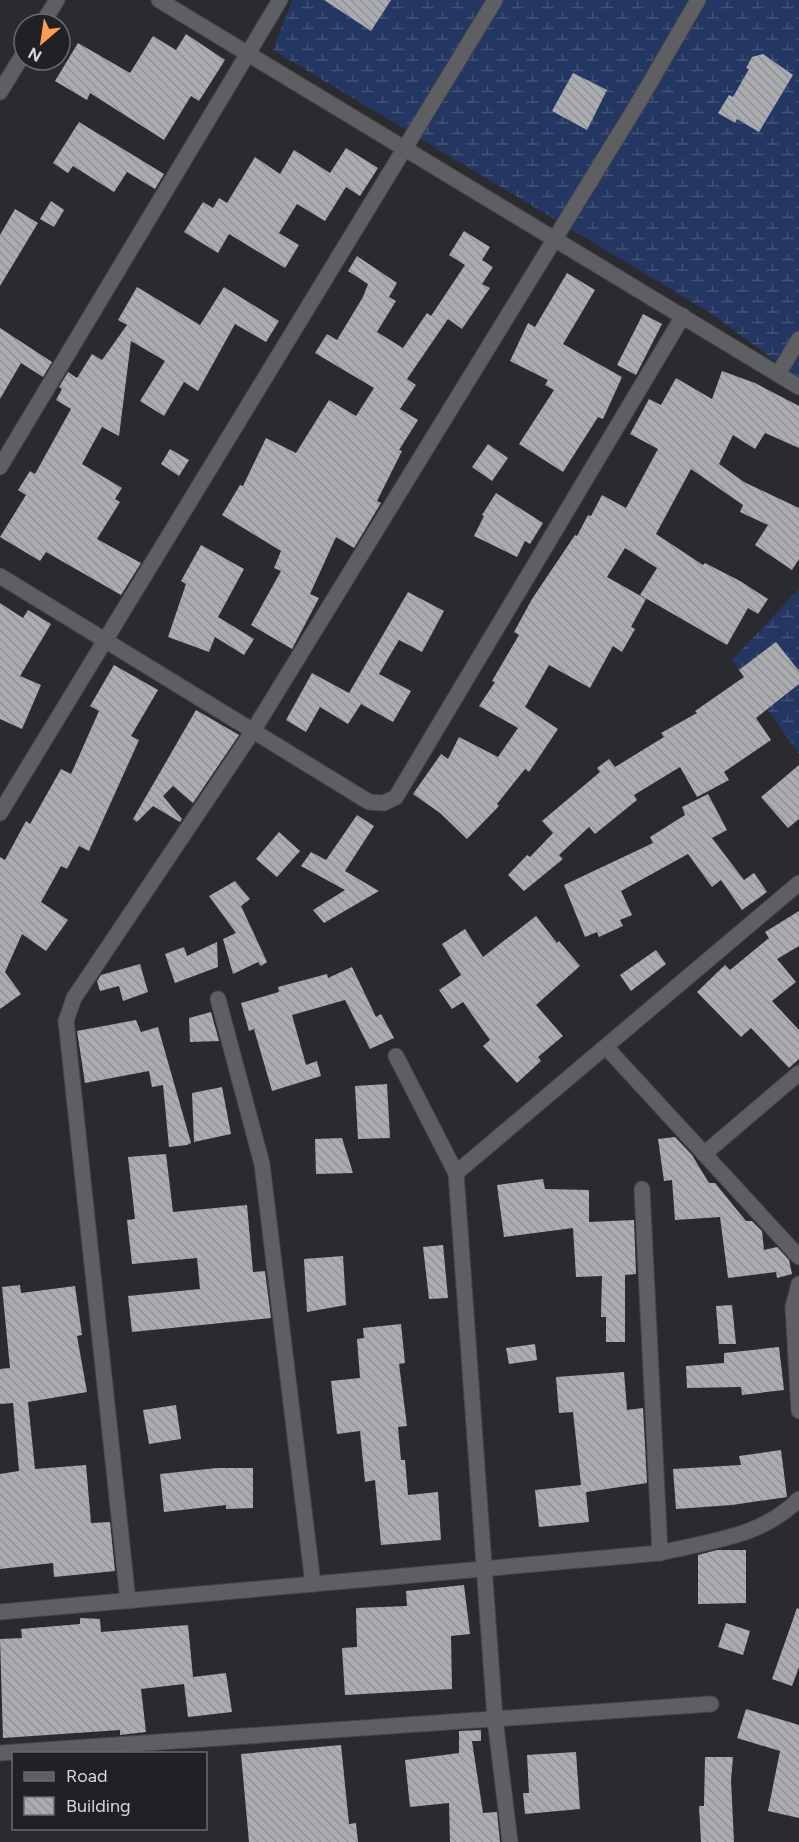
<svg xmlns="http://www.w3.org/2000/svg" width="799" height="1842" viewBox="0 0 799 1842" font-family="Figtree,sans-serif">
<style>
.wetland{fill:url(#wetland-marsh)}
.building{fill:url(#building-back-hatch)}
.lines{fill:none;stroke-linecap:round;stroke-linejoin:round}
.minor-casing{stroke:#454749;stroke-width:17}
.tertiary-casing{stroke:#454749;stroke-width:17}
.minor{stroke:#5e5f62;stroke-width:15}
.tertiary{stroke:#5e5f62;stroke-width:15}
</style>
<defs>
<pattern id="wetland-marsh" width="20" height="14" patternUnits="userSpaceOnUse" patternTransform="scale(1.5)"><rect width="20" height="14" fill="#243662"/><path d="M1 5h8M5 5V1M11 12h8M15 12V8" fill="none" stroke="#435278"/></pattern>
<pattern id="building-back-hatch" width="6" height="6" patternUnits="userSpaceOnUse" patternTransform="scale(1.5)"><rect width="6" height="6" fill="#aaacb0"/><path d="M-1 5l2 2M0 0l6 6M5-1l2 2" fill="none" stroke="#909194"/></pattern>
</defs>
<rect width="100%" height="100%" fill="#2a2b2e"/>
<!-- wetland -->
<g class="wetland">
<polygon points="292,0 799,0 799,379 712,314 273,50"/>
<polygon points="799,589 799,754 732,660"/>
</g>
<!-- building -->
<g class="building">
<polygon points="324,0 391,0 371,31"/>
<polygon points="186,34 225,60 199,101 191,96 164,140 90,93 87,100 55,81 78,43 130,73 153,36 176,50"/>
<polygon points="763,54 793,75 759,132 737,119 735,123 718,113 729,95 733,97 749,69 746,68 752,57"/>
<polygon points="573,73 607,90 587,130 552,111"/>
<polygon points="79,122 164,174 155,189 127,172 114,192 73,166 68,173 53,163"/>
<polygon points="346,148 378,168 360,196 346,187 325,221 297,204 279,233 299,245 285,268 229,234 218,253 184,232 203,202 213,208 219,198 227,203 255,157 280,174 294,150 330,173"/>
<polygon points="51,201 64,210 54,227 40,219"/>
<polygon points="15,209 38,223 0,286 0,235"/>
<polygon points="464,231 490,247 482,260 493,267 482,284 490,288 462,329 448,319 407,379 416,385 400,409 418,420 399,450 402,451 377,501 381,503 354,548 336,537 310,594 319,598 292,649 251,625 281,571 274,568 281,551 222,515 240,485 243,486 266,438 296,453 329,400 356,416 374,388 315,353 327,334 337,340 363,297 368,284 348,271 357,256 397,283 389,297 396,301 377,332 403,348 427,313 431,316 465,265 449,255"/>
<polygon points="567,273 595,290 563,344 622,377 603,419 598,417 563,472 519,444 554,390 545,385 548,380 510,361 528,323 535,327"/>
<polygon points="137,287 200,325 224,287 279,321 266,342 235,324 198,391 184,382 164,416 140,401 165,361 131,341 119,436 102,427 82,464 122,488 115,499 120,502 97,539 141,563 121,595 46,552 40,561 0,537 26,495 18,490 30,471 35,474 71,409 56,400 62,389 59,387 68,372 77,378 92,354 102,360 127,325 118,320"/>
<polygon points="643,314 662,324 636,375 617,365"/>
<polygon points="0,328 52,362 43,377 21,363 0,399"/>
<polygon points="722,371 755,383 799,406 799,448 765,433 755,449 733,435 719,464 744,482 799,508 799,559 792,570 755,545 768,525 740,512 743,505 691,469 656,534 703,565 705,563 740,581 768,599 758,614 748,608 727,645 640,595 657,568 625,548 607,577 646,599 631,627 635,629 622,652 613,646 590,688 549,665 525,707 558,729 529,772 525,769 497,804 499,806 467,839 440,813 413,794 441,754 448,759 459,737 498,757 518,728 479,706 495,682 492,681 519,635 514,632 532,599 575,535 577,536 588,515 591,516 602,495 626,508 658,449 630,434 649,399 661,405 676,378 712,399"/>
<polygon points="488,444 508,458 492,481 472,467"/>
<polygon points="170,449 189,460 179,476 161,464"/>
<polygon points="496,493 543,523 530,544 525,541 517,557 474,536 484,516 482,515"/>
<polygon points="201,545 244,569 218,617 254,639 244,655 215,637 209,652 168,637 186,584 181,581"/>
<polygon points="408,592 444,611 422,652 399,640 379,674 411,691 393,722 361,704 348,724 320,707 306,732 286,720 312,673 349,693"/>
<polygon points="0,603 23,618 28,610 51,624 20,676 41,685 22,729 0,719"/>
<polygon points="776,642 799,671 799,684 756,718 771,740 724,772 729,780 697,797 680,767 634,795 637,800 595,834 589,827 559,855 563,859 524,891 508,875 527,855 530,857 553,833 542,821 600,772 597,768 609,759 615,767 664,737 661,733 697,713 695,711 744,677 739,670"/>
<polygon points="114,665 158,690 131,736 139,740 89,851 79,846 67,869 61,866 41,902 68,920 46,951 22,934 5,972 21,994 0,1009 0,857 5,860 26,821 30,824 61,769 71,774 99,711 90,706"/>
<polygon points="196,710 239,735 193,803 173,786 163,796 182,819 180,822 153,806 137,822 133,819"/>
<polygon points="799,765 799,819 788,828 761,797"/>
<polygon points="708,794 727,830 712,838 744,880 754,873 767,892 742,910 721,880 712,887 688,854 621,891 632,915 620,920 623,926 599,937 597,932 585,937 564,885 653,843 650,837 685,815 682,807"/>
<polygon points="357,815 374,826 345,871 379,891 324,923 313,910 345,890 301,866 311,852 326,860"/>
<polygon points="279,832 300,851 277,877 256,859"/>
<polygon points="235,881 250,899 241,906 267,962 261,966 258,962 233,974 223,939 236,933 209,896"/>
<polygon points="799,911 799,946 777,959 796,982 772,1001 799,1030 799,1059 789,1068 751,1028 741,1037 697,992 725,965 730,970 769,938 765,932"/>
<polygon points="536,916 557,943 559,941 580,966 536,1005 563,1036 538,1057 541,1061 517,1083 483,1046 490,1040 463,1002 452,1009 439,990 461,975 442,944 465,929 483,957"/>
<polygon points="217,942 218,967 175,983 165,954 184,947 187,956"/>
<polygon points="656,950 666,964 631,991 620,975"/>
<polygon points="140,964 148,992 123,1001 119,986 100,991 97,981 101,975"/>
<polygon points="352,967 376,1017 381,1014 394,1038 370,1049 345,1000 292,1015 306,1065 317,1061 321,1076 272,1091 254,1029 249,1031 241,1003 279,992 278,987 327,974 328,978"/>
<polygon points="211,1012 219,1041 190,1042 189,1018"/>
<polygon points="136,1020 141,1032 158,1027 191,1143 187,1145 169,1147 163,1085 152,1087 149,1071 85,1083 77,1031"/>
<polygon points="387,1084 390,1138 358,1139 355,1086"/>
<polygon points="222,1087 231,1134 194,1142 192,1093"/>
<polygon points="675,1137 692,1155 709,1183 715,1183 746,1221 752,1221 762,1231 764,1250 777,1247 789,1260 792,1274 777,1278 776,1272 728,1278 720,1217 675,1220 672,1180 664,1181 658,1139"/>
<polygon points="342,1138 353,1173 316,1174 315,1139"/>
<polygon points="166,1154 173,1212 247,1205 253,1272 265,1271 271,1318 132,1332 128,1296 200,1289 197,1258 132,1264 127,1220 135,1219 128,1157"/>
<polygon points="543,1179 545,1189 589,1190 589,1222 634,1220 636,1274 625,1275 625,1342 606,1342 606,1317 601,1317 602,1276 576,1277 573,1228 504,1237 497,1185"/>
<polygon points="443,1245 448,1298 429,1299 423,1247"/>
<polygon points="343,1256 346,1305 307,1312 304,1259"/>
<polygon points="20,1285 21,1293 75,1286 82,1335 77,1336 87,1392 28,1402 35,1469 86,1465 91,1523 110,1522 115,1571 54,1577 53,1563 0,1569 0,1474 19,1471 13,1403 0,1404 0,1369 10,1368 2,1287"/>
<polygon points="732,1305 736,1344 719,1344 716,1306"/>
<polygon points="401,1324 405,1363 399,1364 407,1426 398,1427 401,1460 405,1460 408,1495 438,1492 441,1540 381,1545 375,1480 365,1482 360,1431 337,1434 331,1381 360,1378 357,1339 364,1338 363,1328"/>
<polygon points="535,1344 537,1360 509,1364 506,1348"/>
<polygon points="779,1347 784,1390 742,1395 741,1387 687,1388 686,1366 724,1363 724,1353"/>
<polygon points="624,1372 627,1410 643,1408 647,1483 586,1492 589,1522 539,1527 535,1490 581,1485 573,1412 559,1413 556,1377"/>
<polygon points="176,1405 181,1439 149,1444 143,1410"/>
<polygon points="781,1450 787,1497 732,1505 676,1509 673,1469 741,1465 739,1456"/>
<polygon points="217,1468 253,1468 253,1508 226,1509 226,1505 164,1512 160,1474"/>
<polygon points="717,1550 746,1550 746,1603 698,1604 698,1555"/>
<polygon points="464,1585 470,1634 451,1636 452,1689 345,1695 342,1648 357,1647 356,1608 407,1606 406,1591"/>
<polygon points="797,1608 799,1609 799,1667 792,1686 772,1679"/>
<polygon points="80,1618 100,1619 101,1632 188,1625 193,1677 226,1673 232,1712 188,1717 184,1684 141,1689 146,1732 120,1735 120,1730 3,1738 0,1639 22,1638 21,1629 80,1624"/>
<polygon points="726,1623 750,1631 743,1655 718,1647"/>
<polygon points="746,1709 799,1725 799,1818 768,1811 780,1751 737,1738"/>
<polygon points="481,1730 481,1741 472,1741 483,1813 497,1812 500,1842 450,1842 449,1803 410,1807 405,1760 459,1753 459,1731"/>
<polygon points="341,1745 349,1824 356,1823 358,1842 249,1842 241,1754"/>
<polygon points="576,1752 580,1809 525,1814 523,1793 529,1793 527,1755"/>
<polygon points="705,1757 733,1757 731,1780 734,1842 701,1842 699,1806 704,1806"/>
</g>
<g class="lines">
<!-- minor casing -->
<g class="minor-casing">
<g id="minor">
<polyline points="159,0 799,387"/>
<polyline points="778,374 799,339"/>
<polyline points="0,467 280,0"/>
<polyline points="0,576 369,802 384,803 396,797 683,316"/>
<polyline points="0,813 495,0"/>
<polyline points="218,999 262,1164 313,1584"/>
<polyline points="606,1047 799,1257"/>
<polyline points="396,1056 456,1173 495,1719 510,1842"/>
<polyline points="704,1154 799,1073"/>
<polyline points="456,1173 799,883"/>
<polyline points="642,1189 660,1553"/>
<polyline points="799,1284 793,1307 799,1411"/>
<polyline points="128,1601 66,1021 74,998 253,731 640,100 698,0"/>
<path d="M0,1612L660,1553C709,1541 762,1537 799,1499"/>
<polyline points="0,1753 711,1704"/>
</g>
</g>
<!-- tertiary casing -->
<g class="tertiary-casing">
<g id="tertiary">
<polyline points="42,24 57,0"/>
<polyline points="0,92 24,53"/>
</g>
</g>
<!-- minor -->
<use href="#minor" class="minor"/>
<!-- tertiary -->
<use href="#tertiary" class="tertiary"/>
</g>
<!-- legend -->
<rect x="12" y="1752" width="195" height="78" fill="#202124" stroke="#696a6c" stroke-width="1.5"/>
<rect x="24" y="1772" width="30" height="9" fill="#5e5f62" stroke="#696a6c" stroke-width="1.5"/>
<text x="66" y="1782" font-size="18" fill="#d7d7d9">Road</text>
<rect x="24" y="1797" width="30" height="18" fill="url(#building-back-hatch)" stroke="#696a6c" stroke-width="1.5"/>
<text x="66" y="1812" font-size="18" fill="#d7d7d9">Building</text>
<!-- north arrow -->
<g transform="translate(42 42) rotate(209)"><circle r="28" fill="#202124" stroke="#696a6c" stroke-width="1.5"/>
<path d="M0-4.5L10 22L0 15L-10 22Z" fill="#fd9d54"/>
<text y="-9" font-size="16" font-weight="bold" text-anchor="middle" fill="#d7d7d9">N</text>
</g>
</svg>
